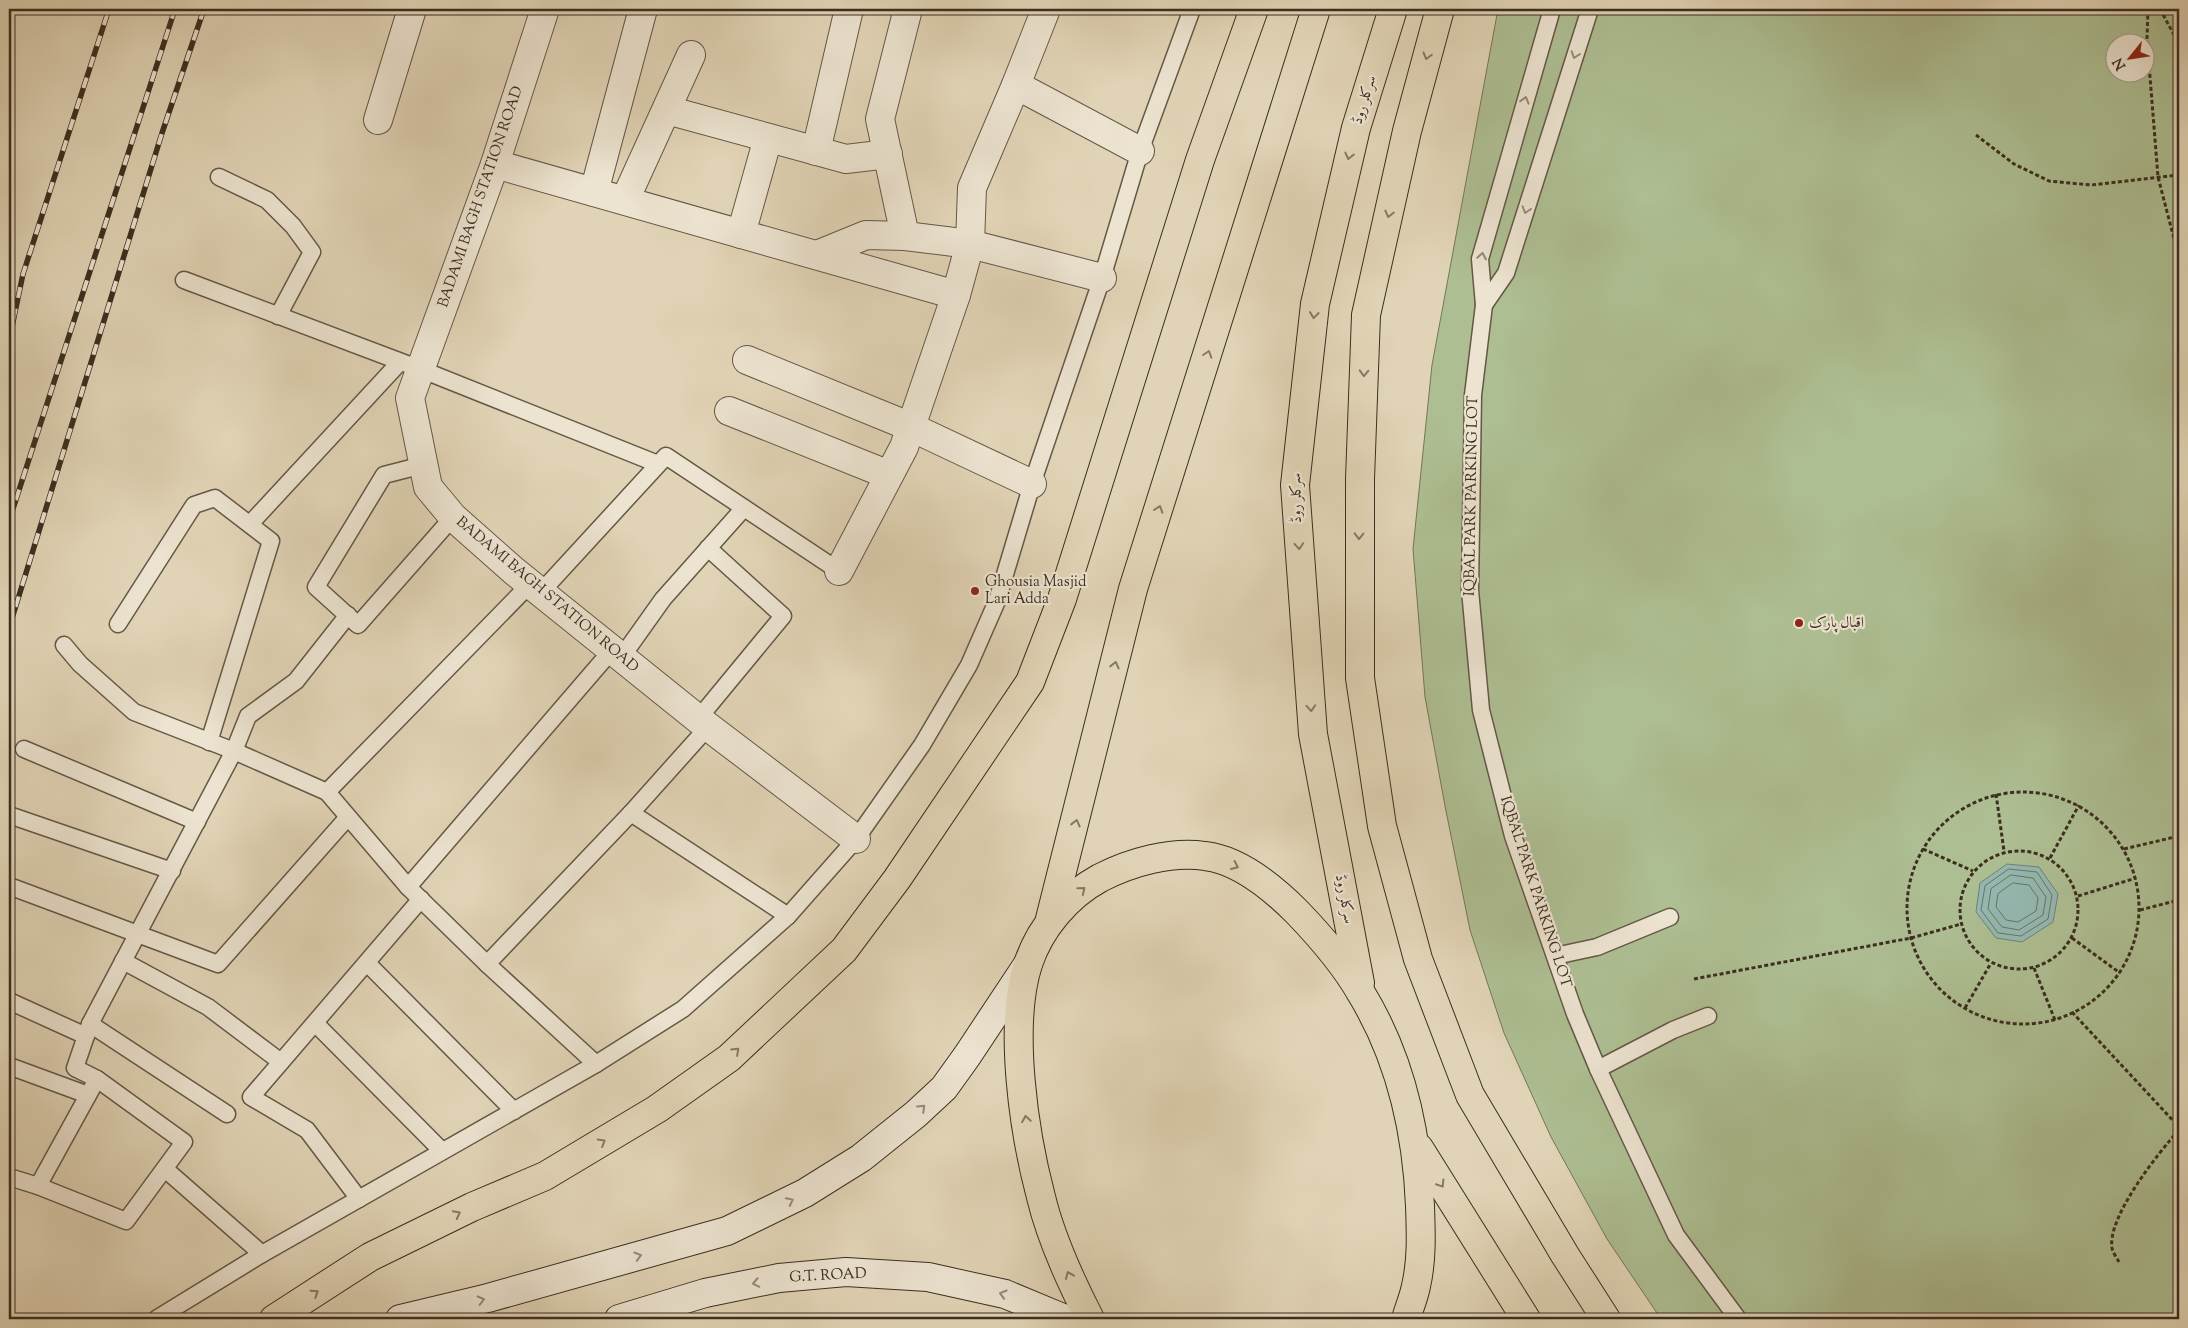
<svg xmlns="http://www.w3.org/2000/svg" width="2188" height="1328" viewBox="0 0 2188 1328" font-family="'Sorts Mill Goudy',Amiri,serif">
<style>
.green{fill:#adbe92;stroke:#747659;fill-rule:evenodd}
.water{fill:#94b8b0;stroke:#708176}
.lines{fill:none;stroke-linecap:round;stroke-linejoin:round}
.shore{stroke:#687468;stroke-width:1}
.lane-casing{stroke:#645846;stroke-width:19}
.street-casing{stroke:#645846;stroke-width:30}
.secondary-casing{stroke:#3b2f20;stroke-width:30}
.primary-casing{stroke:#3b2f20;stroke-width:30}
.path{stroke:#3b2f20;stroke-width:3;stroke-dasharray:4 2.5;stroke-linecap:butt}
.lane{stroke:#ece3d0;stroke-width:16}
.street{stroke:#ece3d0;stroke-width:28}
.secondary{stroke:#ece3d0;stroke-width:28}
.primary{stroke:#e1d4b6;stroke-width:28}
.rail-casing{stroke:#3b2f20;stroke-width:5.5}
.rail{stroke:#ece3d0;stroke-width:4;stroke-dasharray:11;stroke-linecap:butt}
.oneway{stroke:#948978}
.oneway2{stroke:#867964}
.poi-dot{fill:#8f2418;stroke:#ece3d0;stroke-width:2}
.labels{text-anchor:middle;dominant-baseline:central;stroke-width:4.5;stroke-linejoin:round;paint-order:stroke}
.street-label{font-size:15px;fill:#3b2f20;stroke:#ece3d0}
.poi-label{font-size:15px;fill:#3b2f20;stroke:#ece3d0;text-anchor:start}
</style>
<rect width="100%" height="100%" fill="#e1d4b6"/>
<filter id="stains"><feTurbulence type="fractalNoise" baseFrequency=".004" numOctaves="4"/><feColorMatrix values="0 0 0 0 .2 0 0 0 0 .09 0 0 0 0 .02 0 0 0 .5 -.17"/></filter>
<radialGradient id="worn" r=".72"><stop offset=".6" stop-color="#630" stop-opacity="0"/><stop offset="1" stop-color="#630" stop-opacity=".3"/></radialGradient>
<!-- green -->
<path class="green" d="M1498,9H2179V1319H1661L1607,1239L1551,1137L1504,1033L1470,930L1445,806L1425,697L1413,549L1432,365ZM2116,42H2146V72H2116Z"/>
<!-- water -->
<polygon class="water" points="2007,864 2039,867 2058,894 2053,922 2022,942 1996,938 1976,912 1980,883"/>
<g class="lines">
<!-- shore -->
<g class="shore">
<polygon points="2009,869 2037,872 2052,895 2048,919 2021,936 1998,933 1981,910 1985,886"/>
<polygon points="2011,875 2033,878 2046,897 2043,915 2019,930 2002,927 1988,909 1991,889"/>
<polygon points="2013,883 2029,885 2038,898 2036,911 2018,922 2006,920 1996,907 1998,894"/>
</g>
<!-- lane casing -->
<g class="lane-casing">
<g id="lane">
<polyline points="1552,9 1480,259 1484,305 1473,395 1470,590 1481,710 1513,836 1575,1014 1598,1069 1676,1235 1738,1319"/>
<polyline points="219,177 267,200 293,226 312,252 278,316"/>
<polyline points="184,280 420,369 658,464"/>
<polyline points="1484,305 1506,273 1590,9"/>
<polyline points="423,465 384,475 316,587 358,625 453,517"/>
<polyline points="250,524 400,362"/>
<polyline points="541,592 666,456 839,571"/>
<polyline points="118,624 194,505 215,498 271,541 209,742"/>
<polyline points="64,645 80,664 134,712 234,751 327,792 408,887 487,964 596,1064"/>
<polyline points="621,658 663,599 744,508"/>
<polyline points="698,719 783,616 708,548"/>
<polyline points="24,749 197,822"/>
<polyline points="327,792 530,584"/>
<polyline points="631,813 788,916"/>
<polyline points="9,815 172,871"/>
<polyline points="9,886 218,964 348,817"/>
<polyline points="408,887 612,650"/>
<polyline points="1555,956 1597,947 1670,917"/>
<polyline points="123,961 208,1007 281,1062"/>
<polyline points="367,963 514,1111"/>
<polyline points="487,964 631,813 708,727"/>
<polyline points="9,1001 86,1036"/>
<polyline points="315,1023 442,1151"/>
<polyline points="90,1024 227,1114"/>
<polyline points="9,1066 88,1095"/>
<polyline points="1598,1069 1673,1030 1708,1016"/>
<polyline points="165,1169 262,1254"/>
<polyline points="9,1177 38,1186 126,1221 184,1142 97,1079"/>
<polyline points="38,1186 97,1079 75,1068 90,1024 234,751 248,716 296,681 348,615"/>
<polyline points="359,1199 307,1130 251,1097 421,899"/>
<polyline points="156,1319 262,1254 596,1064 683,1009 788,916 856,839 922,745 969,665 997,601 1032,484 1102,278 1140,151 1192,9"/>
</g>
</g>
<!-- street casing -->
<g class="street-casing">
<g id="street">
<polyline points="545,9 495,164 410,398 428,487 453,517 514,571 698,719 856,839"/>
<polyline points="1016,85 1140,151"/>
<polyline points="667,110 846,159 888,154"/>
<polyline points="378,120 412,9"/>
<polyline points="816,151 849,9"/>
<polyline points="495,164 956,295"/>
<polyline points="594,192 643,9"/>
<polyline points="625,200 691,55"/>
<polyline points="741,234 768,138"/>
<polyline points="905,236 880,119 908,9"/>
<polyline points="817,255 866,235 905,236 970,244 1102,278"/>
<polyline points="747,360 911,427 1032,484"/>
<polyline points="729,411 889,475"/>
<polyline points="839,571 904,447 956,295 970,244 972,188 1016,85 1046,9"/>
</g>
</g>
<!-- secondary casing -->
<g class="secondary-casing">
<g id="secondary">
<polyline points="400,1319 488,1298 727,1231 805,1193 861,1158 916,1114 944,1088 967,1056 1028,964"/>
<polyline points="619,1319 705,1293 779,1278 846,1272 928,1277 1005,1294 1065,1319"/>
</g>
</g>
<!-- primary casing -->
<g class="primary-casing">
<g id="primary">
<polyline points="1440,9 1407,131 1366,315 1360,479 1360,678 1382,826 1418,959 1470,1095 1565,1255 1606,1319"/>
<polyline points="1050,919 1133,589 1316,9"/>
<polyline points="1360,983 1313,734 1295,485 1315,304 1356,128 1393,9"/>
<polyline points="1419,1148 1526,1319"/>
<polyline points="274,1319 370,1257 472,1207 545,1176 657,1109 729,1058 844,950 897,879 1030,682 1062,599 1200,160 1254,9"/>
<path d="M1090,1319C1070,1280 1051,1239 1041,1197C1024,1133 1008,1027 1028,964C1040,928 1067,896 1100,878C1131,862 1171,851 1205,856C1240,860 1273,888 1297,912C1321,937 1344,963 1361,993C1400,1057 1417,1132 1420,1206C1421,1234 1422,1260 1416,1286C1414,1297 1409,1308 1406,1319"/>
</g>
</g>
<!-- path -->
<g class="path">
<polyline points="2148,9 2147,39 2158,177 2179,258"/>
<polyline points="2160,9 2179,44"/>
<polyline points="1976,135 2014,164 2049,181 2091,185 2179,175"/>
<circle cx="2023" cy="908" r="116"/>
<polyline points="1996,794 2004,851"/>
<polyline points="1923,849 1973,871"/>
<polyline points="2124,849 2179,836"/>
<circle cx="2019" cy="910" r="59"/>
<polyline points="2050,858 2079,805"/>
<polyline points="2078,896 2136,878"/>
<polyline points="2140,910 2179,900"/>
<polyline points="2072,938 2120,973"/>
<polyline points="2034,968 2055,1020"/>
<polyline points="1694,979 1911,938 1961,924"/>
<polyline points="1965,1008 1991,963"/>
<polyline points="2072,1012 2179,1127"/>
<path d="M2119,1262C2117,1258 2113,1253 2112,1248C2107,1217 2159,1152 2179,1130"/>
</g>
<!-- lane -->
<use href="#lane" class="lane"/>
<!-- street -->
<use href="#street" class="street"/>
<!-- secondary -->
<use href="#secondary" class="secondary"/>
<!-- primary -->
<use href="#primary" class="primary"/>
<!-- rail casing -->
<g class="rail-casing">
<g id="rail">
<polyline points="9,341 23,274 109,9"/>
<polyline points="9,521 175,9"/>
<polyline points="9,628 162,133 204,9"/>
</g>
</g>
<!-- rail -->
<use href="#rail" class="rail"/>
</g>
<!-- one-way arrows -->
<defs><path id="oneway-chevron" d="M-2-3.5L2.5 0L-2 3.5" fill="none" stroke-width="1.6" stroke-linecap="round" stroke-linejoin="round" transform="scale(1.25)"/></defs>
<g class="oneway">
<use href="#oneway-chevron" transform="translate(1575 55) rotate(108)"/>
<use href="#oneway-chevron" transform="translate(1525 100) rotate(-74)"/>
<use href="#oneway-chevron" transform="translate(1526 210) rotate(108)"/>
<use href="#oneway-chevron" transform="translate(1482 256) rotate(-80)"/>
<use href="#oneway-chevron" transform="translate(922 1108) rotate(-44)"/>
<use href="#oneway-chevron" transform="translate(790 1201) rotate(-26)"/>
<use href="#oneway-chevron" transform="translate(638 1256) rotate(-16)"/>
<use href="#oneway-chevron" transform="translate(756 1283) rotate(169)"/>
<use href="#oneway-chevron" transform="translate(1003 1294) rotate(-163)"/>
<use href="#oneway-chevron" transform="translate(481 1300) rotate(-14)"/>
</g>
<g class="oneway2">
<use href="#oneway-chevron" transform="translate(1427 56) rotate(105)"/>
<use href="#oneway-chevron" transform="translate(1349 156) rotate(103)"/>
<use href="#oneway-chevron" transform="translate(1389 214) rotate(103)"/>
<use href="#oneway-chevron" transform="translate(1314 315) rotate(96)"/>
<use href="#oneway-chevron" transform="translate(1208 354) rotate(-72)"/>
<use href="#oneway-chevron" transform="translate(1364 373) rotate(92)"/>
<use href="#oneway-chevron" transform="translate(1159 509) rotate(-72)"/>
<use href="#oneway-chevron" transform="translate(1359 536) rotate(91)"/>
<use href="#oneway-chevron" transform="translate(1299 546) rotate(86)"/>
<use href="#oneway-chevron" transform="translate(1115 665) rotate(-76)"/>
<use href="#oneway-chevron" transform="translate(1311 708) rotate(86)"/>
<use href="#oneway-chevron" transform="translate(1076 823) rotate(-76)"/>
<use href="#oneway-chevron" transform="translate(1235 866) rotate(25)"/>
<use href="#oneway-chevron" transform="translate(1082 890) rotate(-39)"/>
<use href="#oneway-chevron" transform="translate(736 1051) rotate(-43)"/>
<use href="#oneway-chevron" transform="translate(1026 1119) rotate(-99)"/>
<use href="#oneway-chevron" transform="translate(602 1142) rotate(-31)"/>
<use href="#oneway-chevron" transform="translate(1441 1184) rotate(58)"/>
<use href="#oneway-chevron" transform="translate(457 1214) rotate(-27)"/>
<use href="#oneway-chevron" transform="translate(1069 1275) rotate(-112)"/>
<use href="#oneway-chevron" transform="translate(315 1293) rotate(-33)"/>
</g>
<!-- markers -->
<g class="poi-dot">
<circle cx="975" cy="591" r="5"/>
<circle cx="1799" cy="623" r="5"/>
</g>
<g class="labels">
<!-- street labels -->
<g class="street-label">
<text transform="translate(1365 100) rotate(-73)">سرکلر روڈ</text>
<text transform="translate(481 197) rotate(-71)">BADAMI BAGH STATION ROAD</text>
<text transform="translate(1472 496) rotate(-89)">IQBAL PARK PARKING LOT</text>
<text transform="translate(1297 498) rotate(-91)">سرکلر روڈ</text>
<text transform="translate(547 595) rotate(40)">BADAMI BAGH STATION ROAD</text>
<text transform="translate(1535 892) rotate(72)">IQBAL PARK PARKING LOT</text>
<text transform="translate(1344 899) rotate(79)">سرکلر روڈ</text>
<text transform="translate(828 1276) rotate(-3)">G.T. ROAD</text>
</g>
<!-- poi labels -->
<g class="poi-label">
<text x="985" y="582">Ghousia Masjid<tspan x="985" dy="17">Lari Adda</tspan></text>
<text x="1809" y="623">اقبال پارک</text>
</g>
</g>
<!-- margin -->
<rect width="2188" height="1328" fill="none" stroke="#e1d4b6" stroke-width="30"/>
<rect x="10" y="10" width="2168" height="1308" fill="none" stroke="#3b2f20" stroke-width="2.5"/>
<rect x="15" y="15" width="2158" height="1298" fill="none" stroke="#3b2f20"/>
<!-- north arrow -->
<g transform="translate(2130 58) rotate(240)"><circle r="24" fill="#ece3d0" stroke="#a59b8a"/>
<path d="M0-4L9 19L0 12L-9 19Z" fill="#8f2418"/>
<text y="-8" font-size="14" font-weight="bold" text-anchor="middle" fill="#3b2f20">N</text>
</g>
<rect width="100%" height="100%" filter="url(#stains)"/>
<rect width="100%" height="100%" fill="url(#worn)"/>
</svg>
